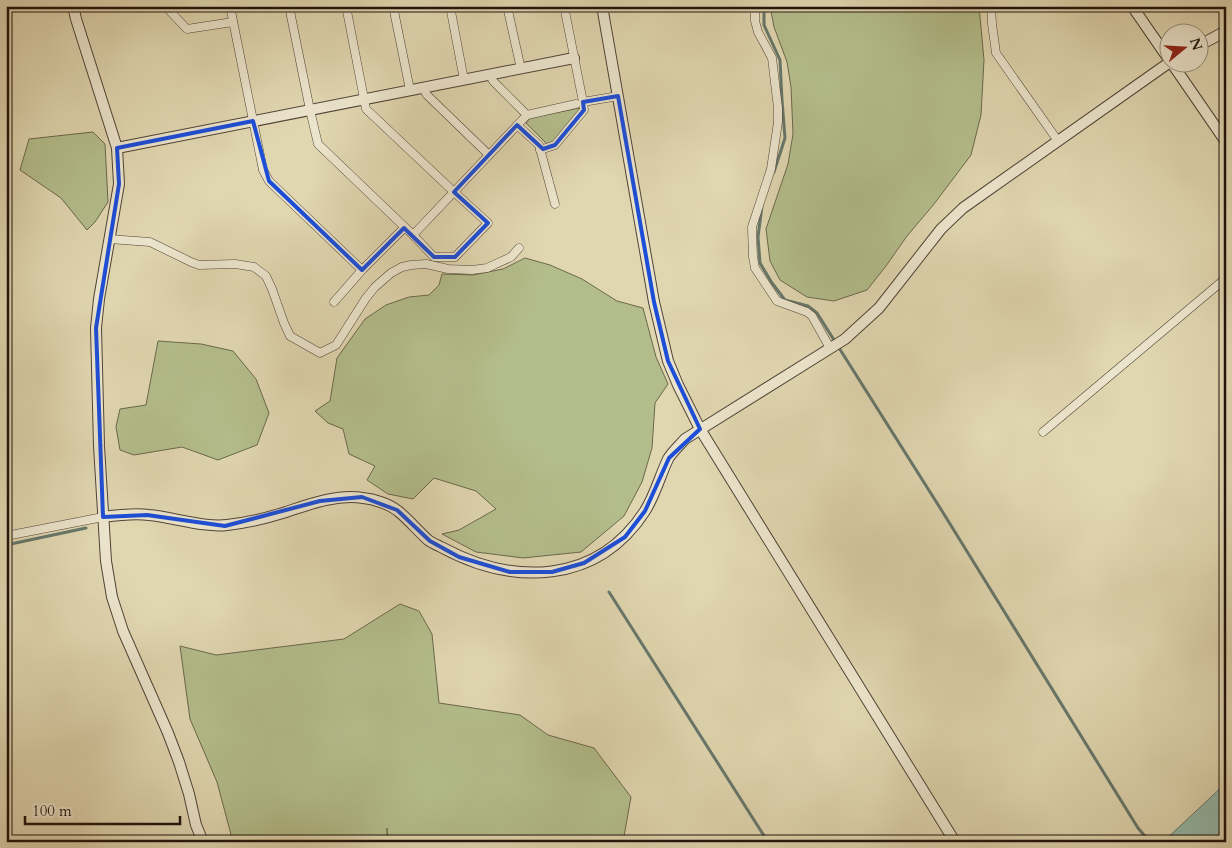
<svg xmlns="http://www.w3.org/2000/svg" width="1232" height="848" viewBox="0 0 1232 848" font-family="Cardo,serif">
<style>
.green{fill:#b3bd8b;stroke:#6a684c}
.water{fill:#94b9aa;stroke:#66776b}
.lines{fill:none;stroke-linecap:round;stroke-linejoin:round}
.stream{stroke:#66776b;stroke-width:3}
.minor-casing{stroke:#504436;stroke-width:9}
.tertiary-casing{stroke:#504436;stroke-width:12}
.minor{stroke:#ebe4cc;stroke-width:8}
.tertiary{stroke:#ebe4cc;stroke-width:10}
.marked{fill:none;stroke:#1d4ed8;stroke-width:4;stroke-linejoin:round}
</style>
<rect width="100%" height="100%" fill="#e0d6b0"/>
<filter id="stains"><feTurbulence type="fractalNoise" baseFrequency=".004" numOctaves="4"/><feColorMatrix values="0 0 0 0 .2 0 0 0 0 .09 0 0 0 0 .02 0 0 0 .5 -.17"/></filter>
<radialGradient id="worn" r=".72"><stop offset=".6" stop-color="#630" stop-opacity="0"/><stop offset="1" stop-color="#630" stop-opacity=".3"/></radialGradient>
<!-- green -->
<g class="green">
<polygon points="770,6 979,6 984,60 981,115 971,155 934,204 907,236 886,266 867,290 834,301 807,297 780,280 770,261 766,229 788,164 793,134 791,87 787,62 774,27"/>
<polygon points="579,108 580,111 554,142 547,144 526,123 530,118"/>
<polygon points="93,132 105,144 108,202 95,222 87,230 61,198 20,170 29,139"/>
<polygon points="525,258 550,265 582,279 617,301 643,308 656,357 668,384 655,403 652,448 642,482 624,516 581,552 523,558 476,552 442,534 459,530 496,509 476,491 434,478 413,499 388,494 367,480 375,466 349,454 343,429 328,423 315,411 330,401 337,358 365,319 386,305 409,297 429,295 439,285 442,274 473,275 503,269"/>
<polygon points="158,341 201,344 233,351 256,379 269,413 257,445 218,460 182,447 134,455 120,450 116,427 120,409 146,405"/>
<polygon points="400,604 419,611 432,634 439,703 520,715 548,735 594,748 631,797 623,842 388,842 387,828 387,842 233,842 217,782 190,719 180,646 216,655 344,639"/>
</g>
<!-- water -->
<polygon class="water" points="1226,783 1226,828 1211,842 1163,842"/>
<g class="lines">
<!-- stream -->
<g class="stream">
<polyline points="764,6 764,25 780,60 782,100 785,138 774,172"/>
<polyline points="762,206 758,237 760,263 772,283 785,300 808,306 817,313 942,511 1138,828 1150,842"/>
<polyline points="6,545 86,528"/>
<polyline points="609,592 768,842"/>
</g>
<!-- minor casing -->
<g class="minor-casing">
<g id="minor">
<polyline points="165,6 187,29 233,22"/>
<polyline points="230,6 263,170 269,181 362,270"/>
<polyline points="289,6 310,110 318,144 413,235 434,257 455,257 488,223 454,192 366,109 346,6"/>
<polyline points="393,6 410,90"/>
<polyline points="450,6 464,80"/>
<polyline points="507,6 521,69"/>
<polyline points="755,6 755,21 758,32 772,58 778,108 778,122 771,169 752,227 753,257 755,268 777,301 807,312 812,316 830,348"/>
<polyline points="991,6 992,24 996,53 1058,141"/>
<polyline points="423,88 427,95 489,155"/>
<polyline points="583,102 618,96"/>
<polyline points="527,115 576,104"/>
<polyline points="517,125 539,145 555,204"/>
<polyline points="540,150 555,145 584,110 583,102 564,6"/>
<polyline points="413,235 527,115 493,81 490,75"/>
<polyline points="109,239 150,242 191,262 199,265 235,264 254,267 266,276 272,289 284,323 290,336 320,353 336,345 366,298 375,287 391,273 402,267 411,265 426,264 448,269 472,270 487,268 511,257 519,248"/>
<polyline points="334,302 362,270 404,228"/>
<polyline points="1043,432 1226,278"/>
<polyline points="6,536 103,517"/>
</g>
</g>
<!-- tertiary casing -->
<g class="tertiary-casing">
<g id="tertiary">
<polyline points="73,6 76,19 117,148 119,184 99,299 96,328 99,446 106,561 112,597 123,631 168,733 179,762 189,794 196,825 203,842"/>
<polyline points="602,6 654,302 668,361 678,385 700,429 955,842"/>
<polyline points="1132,6 1170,61"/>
<polyline points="1200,45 1226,31"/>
<polyline points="1171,62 1226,142"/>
<polyline points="117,148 574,58"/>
<path d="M103,517C118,515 134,513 149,515C172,517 205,528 227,525C246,523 267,518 286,512C310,504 337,494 363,498C374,499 389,504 398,511C409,520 418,531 428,540C432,543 437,545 441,547C513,586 597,585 645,511C655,495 660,476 668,459C672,452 680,445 685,439L845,339L879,308L941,229L963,208L1170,62"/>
</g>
</g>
<!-- minor -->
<use href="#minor" class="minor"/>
<!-- tertiary -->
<use href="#tertiary" class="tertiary"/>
</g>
<!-- marked area -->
<path class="marked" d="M618,96L654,302L668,361L700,429L669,458L645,511L625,537L584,563L552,572H510L459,557L430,541L397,510L362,497L320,501L225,526L147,515L103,517L96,328L119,184L117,148L253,121L269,181L362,270L404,228L434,257H455L488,223L454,192L517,125L543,149L555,145L584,110L583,102Z"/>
<!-- margin -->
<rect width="1232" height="848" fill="none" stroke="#e0d6b0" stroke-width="25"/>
<rect x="8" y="8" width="1217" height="833" fill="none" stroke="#20130d" stroke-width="2.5"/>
<rect x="12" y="12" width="1207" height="823" fill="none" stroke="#20130d"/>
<!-- north arrow -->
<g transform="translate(1184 48) rotate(72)"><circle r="24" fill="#ebe4cc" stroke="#9a9080"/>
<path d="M0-4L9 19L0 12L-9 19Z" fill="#8f2418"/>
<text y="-8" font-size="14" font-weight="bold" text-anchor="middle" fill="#20130d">N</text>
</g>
<!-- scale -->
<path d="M25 816v8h155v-8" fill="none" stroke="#20130d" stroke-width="2.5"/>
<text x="32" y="816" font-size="15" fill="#20130d" stroke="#ebe4cc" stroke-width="4" paint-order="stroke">100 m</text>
<rect width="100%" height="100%" filter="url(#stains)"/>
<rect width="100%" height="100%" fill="url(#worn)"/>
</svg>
